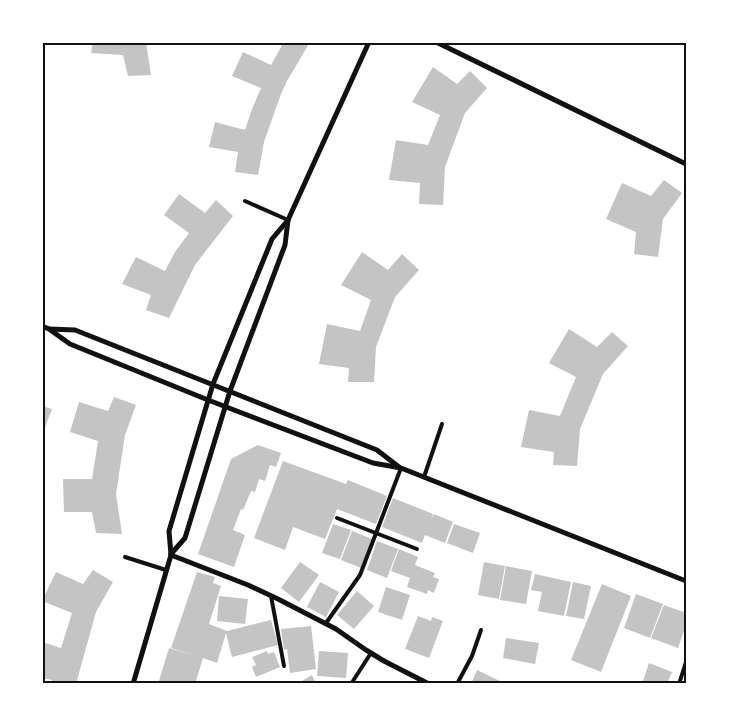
<svg xmlns="http://www.w3.org/2000/svg" width="729" height="726" viewBox="0 0 729 726" font-family="'Playfair Display',serif">
<style>
.building{fill:#c4c4c4}
.lines{fill:none;stroke-linecap:round;stroke-linejoin:round}
.service{stroke:#111;stroke-width:4}
.minor{stroke:#111;stroke-width:5}
.neatline{fill:none;stroke:#111;stroke-width:2}
</style>
<rect width="100%" height="100%" fill="#fff"/>
<!-- building -->
<g class="building">
<polygon points="93,42 146,42 151,75 128,76 123,55 91,53"/>
<polygon points="284,42 310,42 287,81 281,94 264,142 258,175 235,172 238,152 209,147 215,122 245,130 252,109 261,88 232,76 243,52 271,65"/>
<polygon points="433,67 457,84 470,71 487,88 465,113 445,167 443,205 419,204 420,183 389,180 396,140 428,145 440,115 412,102"/>
<polygon points="664,180 682,193 663,219 658,257 634,254 636,232 606,219 622,183 651,196"/>
<polygon points="179,194 205,213 216,200 233,216 195,265 169,318 146,310 151,295 122,284 136,257 165,271 175,252 189,233 164,215"/>
<polygon points="362,252 388,270 402,254 419,270 395,297 376,347 374,382 348,382 349,368 319,364 327,324 360,331 371,300 341,285"/>
<polygon points="569,329 597,347 612,332 628,346 603,374 580,429 577,466 553,465 554,452 521,447 529,410 560,416 576,377 549,363"/>
<polygon points="114,397 136,405 125,435 116,494 122,534 96,533 92,512 64,512 63,479 92,479 98,441 70,432 79,402 108,411"/>
<polygon points="42,406 52,409 43,433 42,433"/>
<polygon points="258,445 281,453 276,467 270,465 265,481 259,479 255,492 251,491 243,510 241,509 233,530 245,535 234,567 198,554 231,459"/>
<polygon points="283,461 346,484 348,480 387,496 376,524 337,509 325,539 293,527 285,550 254,538"/>
<polygon points="393,498 433,514 431,519 434,514 453,522 445,543 425,535 422,543 382,527"/>
<polygon points="333,524 351,530 340,559 322,553"/>
<polygon points="454,524 480,533 473,553 447,543"/>
<polygon points="352,531 372,539 361,568 341,560"/>
<polygon points="377,541 398,549 387,578 367,570"/>
<polygon points="399,549 418,557 415,565 435,573 433,577 439,579 434,593 428,590 427,594 407,587 410,578 391,571"/>
<polygon points="300,562 319,575 299,602 281,588"/>
<polygon points="484,562 505,566 499,599 478,595"/>
<polygon points="506,566 532,571 526,604 500,600"/>
<polygon points="93,570 113,582 96,612 76,684 51,684 52,680 42,678 42,642 61,648 72,613 42,601 56,572 83,584"/>
<polygon points="197,572 215,577 213,583 221,586 209,624 227,631 271,620 278,645 232,657 226,633 217,663 203,658 195,684 158,684 169,648 196,656 171,648"/>
<polygon points="535,574 571,582 564,616 538,611 542,592 531,590"/>
<polygon points="320,582 339,592 326,617 307,607"/>
<polygon points="573,582 591,586 584,619 566,616"/>
<polygon points="602,584 631,596 601,672 571,660"/>
<polygon points="386,587 410,595 402,620 378,612"/>
<polygon points="357,591 374,606 354,629 337,615"/>
<polygon points="636,594 663,604 650,638 624,628"/>
<polygon points="219,596 248,599 245,624 217,621"/>
<polygon points="664,605 686,613 686,625 678,648 651,638"/>
<polygon points="418,616 431,621 432,617 443,621 429,658 405,649"/>
<polygon points="311,626 316,669 290,673 287,649 284,650 281,629"/>
<polygon points="506,638 539,643 535,664 503,658"/>
<polygon points="267,651 268,654 274,652 280,667 256,677 252,667 256,665 252,657"/>
<polygon points="319,651 348,653 346,678 317,676"/>
<polygon points="649,663 672,672 667,684 642,684"/>
<polygon points="477,670 500,681 499,684 471,684"/>
<polygon points="312,675 316,684 297,684"/>
</g>
<g class="lines">
<!-- service -->
<g class="service">
<polyline points="245,201 288,220"/>
<polyline points="424,477 442,424"/>
<polyline points="337,518 417,549"/>
<polyline points="125,557 166,570"/>
<polyline points="271,596 284,666"/>
<polyline points="326,623 360,575 401,468"/>
<polyline points="351,684 371,653"/>
<polyline points="457,684 472,656 481,630"/>
<polyline points="679,684 686,662"/>
</g>
<!-- minor -->
<g class="minor">
<polyline points="436,42 686,164"/>
<polyline points="42,326 49,329 70,344 208,400 373,463 401,468 686,581"/>
<polyline points="49,329 75,330 377,450 399,467"/>
<polyline points="171,554 185,538 230,391 285,245 288,220"/>
<polyline points="171,555 248,585 278,599 336,629 366,650 384,661 429,684"/>
<polyline points="133,684 171,555 169,531 213,384 272,239 288,220 369,42"/>
</g>
</g>
<!-- border -->
<rect width="729" height="726" fill="none" stroke="#ffffff" stroke-width="88"/>
<rect x="44" y="44" width="641" height="638" class="neatline"/>
</svg>
